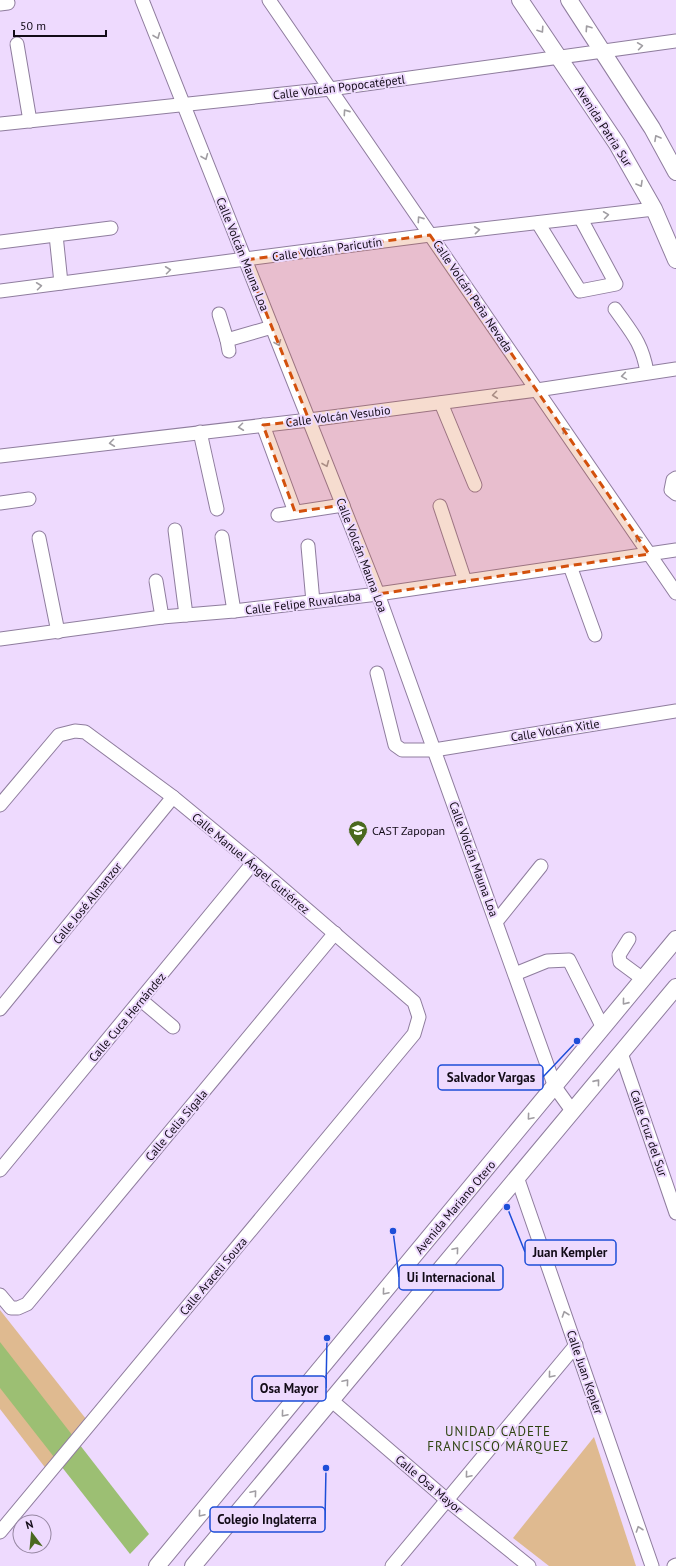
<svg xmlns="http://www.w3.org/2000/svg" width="676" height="1566" viewBox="0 0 676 1566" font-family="'PT Sans',sans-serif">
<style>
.green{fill:#dfba90}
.water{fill:#9cbf73}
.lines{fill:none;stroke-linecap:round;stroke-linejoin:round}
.minor-casing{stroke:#8f7d9e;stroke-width:15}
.major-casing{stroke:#8f7d9e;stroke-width:18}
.minor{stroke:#fff;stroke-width:13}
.major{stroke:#fff;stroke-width:16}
.oneway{stroke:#a09da2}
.marked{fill:#d3510d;fill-opacity:0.2;stroke:#d3510d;stroke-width:3;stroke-dasharray:8 5;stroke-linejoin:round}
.labels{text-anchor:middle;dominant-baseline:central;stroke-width:4;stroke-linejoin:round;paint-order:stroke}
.street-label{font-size:12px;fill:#120b17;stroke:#eedafe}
.poi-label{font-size:12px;fill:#120b17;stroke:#eedafe;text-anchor:start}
.neighbourhood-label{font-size:13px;letter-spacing:1px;fill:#2e4310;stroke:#eedafe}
.leader{fill:none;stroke:#1d4ed8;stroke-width:1.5}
.callout-dot{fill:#1d4ed8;stroke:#eedafe;stroke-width:1.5}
.callout{fill:#eedafe;stroke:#1d4ed8;stroke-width:1.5}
.callout-label{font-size:13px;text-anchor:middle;font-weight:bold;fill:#120b17}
</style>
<rect width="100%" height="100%" fill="#eedafe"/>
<!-- green -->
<g class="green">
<polygon points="0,1310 90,1424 47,1470 0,1409"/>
<polygon points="594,1437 636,1566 549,1566 513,1538"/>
</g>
<!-- water -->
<polygon class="water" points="0,1342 149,1534 130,1554 0,1388"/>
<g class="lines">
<!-- minor casing -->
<g class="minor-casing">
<g id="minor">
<polyline points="142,0 378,594 555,1087 573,1112"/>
<polyline points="269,0 676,593"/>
<polyline points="0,4 8,3"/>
<polyline points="17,44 30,121"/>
<polyline points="0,124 330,89 676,41"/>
<polyline points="538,223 580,291 616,284 581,219"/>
<polyline points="56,235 61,283"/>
<polyline points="0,242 111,228"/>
<polyline points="0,291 430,235 654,209"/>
<path d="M615,309C632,333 642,343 647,372"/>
<polyline points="219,314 227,340 229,351"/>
<polyline points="227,340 272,327"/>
<polyline points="441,403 475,485"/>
<polyline points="263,425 295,512"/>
<polyline points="200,432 217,509"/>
<polyline points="0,456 309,420 537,390 676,369"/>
<polyline points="676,478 673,480 671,490 676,494"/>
<polyline points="0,503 29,499"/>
<polyline points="440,506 465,581"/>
<polyline points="278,515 343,505"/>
<polyline points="175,530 186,615"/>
<polyline points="222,537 234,611"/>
<polyline points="39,538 58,632"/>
<polyline points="308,546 313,602"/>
<polyline points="570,566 595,635"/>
<polyline points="156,581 162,617"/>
<polyline points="0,639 162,617 234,611 378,594 676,550"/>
<polyline points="377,673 395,745 402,750 434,750 676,711"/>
<polyline points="0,805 59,735 75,731 85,732 173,797 253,863 414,1002 419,1017 414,1034 0,1532"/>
<polyline points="496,922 541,866"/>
<polyline points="629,939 619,955 620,962 643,979"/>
<polyline points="515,974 547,961 569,960 603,1028"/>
<polyline points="141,1000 173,1027"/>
<polyline points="0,1009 173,797"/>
<polyline points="621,1053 676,1213"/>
<polyline points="0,1170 253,863"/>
<polyline points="517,1177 652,1566"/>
<polyline points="0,1295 11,1308 18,1308 27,1304 335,933"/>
<polyline points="331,1400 447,1500 529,1566"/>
<polyline points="392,1566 576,1345"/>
<polyline points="674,1566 676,1565"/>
</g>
</g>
<!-- major casing -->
<g class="major-casing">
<g id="major">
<polyline points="520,0 617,144 654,209 676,260"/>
<polyline points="569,0 652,128 676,172"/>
<polyline points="157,1566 676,939"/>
<polyline points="193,1566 676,987"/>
</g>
</g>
<!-- minor -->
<use href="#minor" class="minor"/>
<!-- major -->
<use href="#major" class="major"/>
</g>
<!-- one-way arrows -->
<defs><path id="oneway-chevron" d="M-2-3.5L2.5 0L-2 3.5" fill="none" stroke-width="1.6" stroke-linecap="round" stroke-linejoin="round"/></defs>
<g class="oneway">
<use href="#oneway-chevron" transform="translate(588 28) rotate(-124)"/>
<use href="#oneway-chevron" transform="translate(541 30) rotate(56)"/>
<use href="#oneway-chevron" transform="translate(157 36) rotate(68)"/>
<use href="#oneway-chevron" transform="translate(640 46) rotate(-8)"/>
<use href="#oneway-chevron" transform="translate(346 112) rotate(-125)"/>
<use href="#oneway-chevron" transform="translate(657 138) rotate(-119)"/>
<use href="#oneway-chevron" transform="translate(205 157) rotate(68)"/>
<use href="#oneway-chevron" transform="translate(640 184) rotate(60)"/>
<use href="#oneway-chevron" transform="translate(606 215) rotate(-8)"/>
<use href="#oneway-chevron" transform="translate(420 219) rotate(-125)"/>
<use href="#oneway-chevron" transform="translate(477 230) rotate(-6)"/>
<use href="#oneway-chevron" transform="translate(168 270) rotate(-7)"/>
<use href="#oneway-chevron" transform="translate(39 286) rotate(-7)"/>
<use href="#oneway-chevron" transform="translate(278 343) rotate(68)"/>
<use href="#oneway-chevron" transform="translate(624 376) rotate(171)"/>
<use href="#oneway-chevron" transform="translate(495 395) rotate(173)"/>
<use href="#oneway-chevron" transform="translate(241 427) rotate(173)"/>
<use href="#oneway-chevron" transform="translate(565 430) rotate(-124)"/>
<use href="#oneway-chevron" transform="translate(112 443) rotate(173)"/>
<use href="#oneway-chevron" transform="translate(326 464) rotate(68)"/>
<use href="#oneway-chevron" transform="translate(638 538) rotate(-124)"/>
<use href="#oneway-chevron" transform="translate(625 1002) rotate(129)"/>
<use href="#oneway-chevron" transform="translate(597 1082) rotate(-51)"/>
<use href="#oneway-chevron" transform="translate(530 1117) rotate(130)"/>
<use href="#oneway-chevron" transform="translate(456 1250) rotate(-50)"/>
<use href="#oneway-chevron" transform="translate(385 1292) rotate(130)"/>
<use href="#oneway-chevron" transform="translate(565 1314) rotate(-109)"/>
<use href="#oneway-chevron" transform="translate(551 1375) rotate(130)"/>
<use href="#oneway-chevron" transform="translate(346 1382) rotate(-50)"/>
<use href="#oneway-chevron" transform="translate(284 1414) rotate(130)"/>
<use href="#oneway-chevron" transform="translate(468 1475) rotate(130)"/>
<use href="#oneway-chevron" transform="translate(254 1493) rotate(-50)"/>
<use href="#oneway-chevron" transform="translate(201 1514) rotate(130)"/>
<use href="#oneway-chevron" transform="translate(639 1529) rotate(-109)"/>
</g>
<!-- marked area -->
<path class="marked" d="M430,235L649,554L378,594L343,505L295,512L263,425L309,420L245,260Z"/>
<!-- icons -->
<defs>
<g id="school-pin" transform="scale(1)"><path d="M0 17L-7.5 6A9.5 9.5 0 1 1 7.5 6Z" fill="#4a691f" stroke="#eedafe"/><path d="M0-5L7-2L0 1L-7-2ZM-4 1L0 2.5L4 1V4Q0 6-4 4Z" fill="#fff"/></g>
</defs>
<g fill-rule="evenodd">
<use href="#school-pin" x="358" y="830"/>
</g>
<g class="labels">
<!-- street labels -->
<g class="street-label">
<text transform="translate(339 87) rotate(-7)">Calle Volcán Popocatépetl</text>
<text transform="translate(604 126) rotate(57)">Avenida Patria Sur</text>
<text transform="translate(327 249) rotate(-8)">Calle Volcán Paricutín</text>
<text transform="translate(243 254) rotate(68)">Calle Volcán Mauna Loa</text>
<text transform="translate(473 296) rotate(56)">Calle Volcán Peña Nevada</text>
<text transform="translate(338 416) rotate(-7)">Calle Volcán Vesubio</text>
<text transform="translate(362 555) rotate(69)">Calle Volcán Mauna Loa</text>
<text transform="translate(303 603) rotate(-7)">Calle Felipe Ruvalcaba</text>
<text transform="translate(555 730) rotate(-9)">Calle Volcán Xitle</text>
<text transform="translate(474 859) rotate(70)">Calle Volcán Mauna Loa</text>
<text transform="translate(251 863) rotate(40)">Calle Manuel Ángel Gutiérrez</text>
<text transform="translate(87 903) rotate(-51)">Calle José Almanzor</text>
<text transform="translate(127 1017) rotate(-50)">Calle Cuca Hernández</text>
<text transform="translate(176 1125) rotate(-50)">Calle Celia Sigala</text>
<text transform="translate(649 1133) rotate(71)">Calle Cruz del Sur</text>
<text transform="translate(455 1207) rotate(-50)">Avenida Mariano Otero</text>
<text transform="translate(213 1276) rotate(-50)">Calle Araceli Souza</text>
<text transform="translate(585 1372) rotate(71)">Calle Juan Kepler</text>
<text transform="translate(429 1484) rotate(40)">Calle Osa Mayor</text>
</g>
<!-- poi labels -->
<g class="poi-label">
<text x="372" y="830">CAST Zapopan</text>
</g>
<!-- neighbourhood labels -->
<g class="neighbourhood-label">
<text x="498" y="1431">UNIDAD CADETE<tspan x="498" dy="15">FRANCISCO MÁRQUEZ</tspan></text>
</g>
</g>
<!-- callouts -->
<path class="leader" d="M577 1041L543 1077M507 1207L525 1252M393 1231L399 1277M327 1338L326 1388M326 1468L325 1520"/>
<g class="callout-dot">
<circle cx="577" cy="1041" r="4"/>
<circle cx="507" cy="1207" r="4"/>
<circle cx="393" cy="1231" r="4"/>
<circle cx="327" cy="1338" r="4"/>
<circle cx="326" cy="1468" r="4"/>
</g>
<g class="callout">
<rect x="438" y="1065" width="105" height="25" rx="4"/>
<rect x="525" y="1240" width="91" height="25" rx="4"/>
<rect x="399" y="1265" width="104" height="25" rx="4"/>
<rect x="252" y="1376" width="74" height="25" rx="4"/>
<rect x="210" y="1507" width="115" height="25" rx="4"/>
</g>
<g class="callout-label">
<text x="491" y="1082">Salvador Vargas</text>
<text x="570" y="1257">Juan Kempler</text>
<text x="451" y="1282">Ui Internacional</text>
<text x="289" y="1393">Osa Mayor</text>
<text x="267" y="1524">Colegio Inglaterra</text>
</g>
<!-- north arrow -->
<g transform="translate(32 1534) rotate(344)"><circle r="19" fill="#eedafe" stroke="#9687a2"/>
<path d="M0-3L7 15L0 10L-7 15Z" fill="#4a691f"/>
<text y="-6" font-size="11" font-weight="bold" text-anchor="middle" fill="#120b17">N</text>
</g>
<!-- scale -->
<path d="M14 30v6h92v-6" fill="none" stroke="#120b17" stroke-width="2"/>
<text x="20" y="30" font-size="12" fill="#120b17" stroke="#eedafe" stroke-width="3" paint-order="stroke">50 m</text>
</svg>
